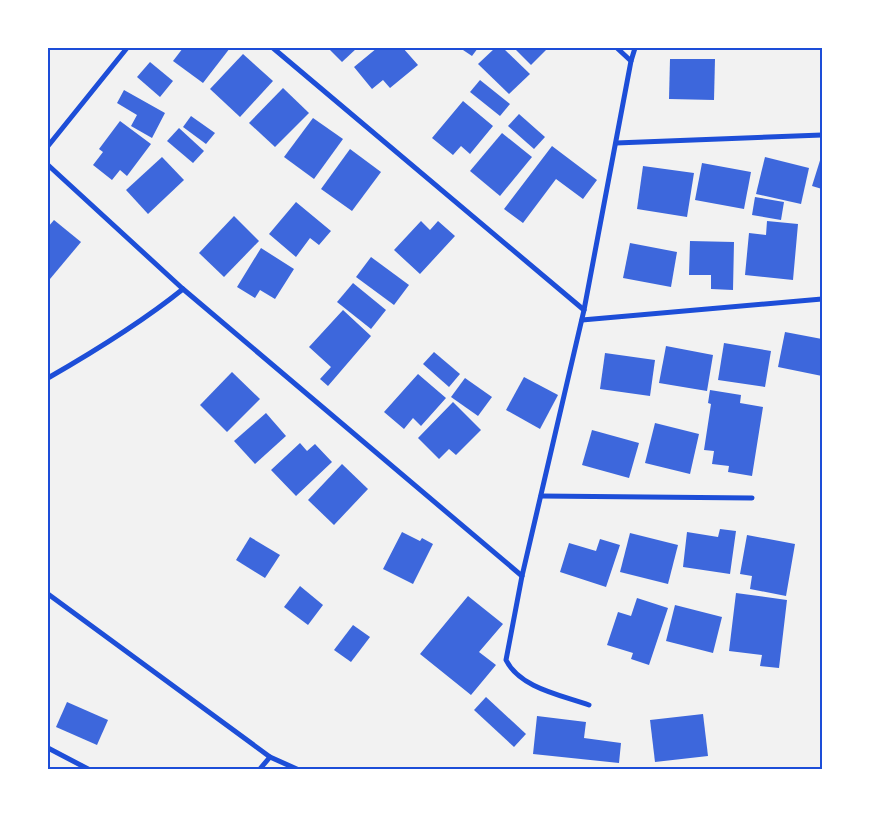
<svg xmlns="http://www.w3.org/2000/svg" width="870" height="817" viewBox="0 0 870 817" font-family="'Public Sans',sans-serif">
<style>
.building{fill:#3d67dc}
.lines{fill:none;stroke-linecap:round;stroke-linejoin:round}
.minor{stroke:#1d4ed8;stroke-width:5}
.neatline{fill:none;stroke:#1d4ed8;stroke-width:2}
</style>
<rect width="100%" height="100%" fill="#f2f2f2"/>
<!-- building -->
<g class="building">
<polygon points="183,48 230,48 203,83 173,61"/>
<polygon points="328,48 357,48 342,62"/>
<polygon points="377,48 403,48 418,65 390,88 383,80 372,89 354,67"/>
<polygon points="460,48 478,48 472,56"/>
<polygon points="495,48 503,48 530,74 509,94 478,64"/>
<polygon points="514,48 548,48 531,65"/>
<polygon points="243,54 273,81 240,117 210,89"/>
<polygon points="670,59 715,59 714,100 669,99"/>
<polygon points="150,62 173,81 160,97 137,77"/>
<polygon points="480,80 510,104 500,116 470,92"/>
<polygon points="283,88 309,113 275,147 249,123"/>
<polygon points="124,90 165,113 152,138 131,126 137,115 117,103"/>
<polygon points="463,101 493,126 470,154 461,146 453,155 432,138"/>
<polygon points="519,114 545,137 534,149 508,126"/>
<polygon points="191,116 215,133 206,144 183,127"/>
<polygon points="313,118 343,139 314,179 284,157"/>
<polygon points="120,121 151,144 127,176 120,170 112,180 93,165 103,152 99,149"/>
<polygon points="179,128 204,151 193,163 167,141"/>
<polygon points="502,133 532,157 500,196 470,171"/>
<polygon points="552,146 597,180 583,199 556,179 523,223 504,209"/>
<polygon points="350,149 381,172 352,211 321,189"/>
<polygon points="822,154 822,189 812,186"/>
<polygon points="162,157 184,180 148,214 126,190"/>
<polygon points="765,157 809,168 801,204 756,194"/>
<polygon points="702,163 751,172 744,209 695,200"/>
<polygon points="643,166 694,173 687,217 637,209"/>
<polygon points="755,197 784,202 781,220 752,215"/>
<polygon points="296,202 331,231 319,245 310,238 296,257 269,234"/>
<polygon points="234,216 259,241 224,277 199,253"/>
<polygon points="54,220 81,242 50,279 48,277 48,227"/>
<polygon points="421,221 430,230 438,221 455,236 420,274 394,250"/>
<polygon points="767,221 798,224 793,280 745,275 749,233 766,235"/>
<polygon points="690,241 734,242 733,290 711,289 711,275 689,275"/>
<polygon points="630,243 677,252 671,287 623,278"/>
<polygon points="261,248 294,269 275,299 260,290 255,298 237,287"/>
<polygon points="371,257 409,285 394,305 356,277"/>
<polygon points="353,283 386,310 371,329 337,302"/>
<polygon points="343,310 371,336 328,386 320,379 331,367 309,347"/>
<polygon points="785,332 822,339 822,376 778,367"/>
<polygon points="724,343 771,351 765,387 718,380"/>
<polygon points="666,346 713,355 707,391 659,383"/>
<polygon points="434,352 460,374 449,387 423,364"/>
<polygon points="605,353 655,360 650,396 600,389"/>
<polygon points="232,372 260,399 227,432 200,405"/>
<polygon points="418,374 446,398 421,426 413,418 404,429 384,412"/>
<polygon points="524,377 558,395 540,429 506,410"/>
<polygon points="465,378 492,397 478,416 451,397"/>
<polygon points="710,390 741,395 740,403 763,407 752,476 728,472 729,466 712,464 714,451 704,450 711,404 708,403"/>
<polygon points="453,402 481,430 456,455 449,449 439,459 418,438"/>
<polygon points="266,413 286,436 255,464 234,441"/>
<polygon points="655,423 699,434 690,474 645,463"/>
<polygon points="592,430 639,443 629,478 582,465"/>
<polygon points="300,443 307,451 315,444 332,462 296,496 271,470"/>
<polygon points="342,464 368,489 334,525 308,500"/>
<polygon points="720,529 736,531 730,574 683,567 687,532 718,537"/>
<polygon points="402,532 420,541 422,538 433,544 413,584 383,569"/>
<polygon points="630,533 678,545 668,584 620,572"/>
<polygon points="747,535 795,544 786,596 750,589 752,576 740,574"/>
<polygon points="250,537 280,555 265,578 236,560"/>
<polygon points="600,539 620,545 606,587 560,572 569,543 596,551"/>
<polygon points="300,586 323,605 308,625 284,607"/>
<polygon points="736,593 787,600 779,668 760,666 762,655 729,651"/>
<polygon points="468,596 503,624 479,652 496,665 471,695 420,654"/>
<polygon points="637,598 668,608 649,665 631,659 633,653 607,645 618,612 631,616"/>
<polygon points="675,605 722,617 713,653 666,641"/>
<polygon points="353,625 370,637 351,662 334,650"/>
<polygon points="486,697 526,734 514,747 474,710"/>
<polygon points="67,702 108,720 97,745 56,727"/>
<polygon points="703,714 708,756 655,762 650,720"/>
<polygon points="537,716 586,722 584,738 621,743 619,763 533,754"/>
</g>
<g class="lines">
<!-- minor -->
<g class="minor">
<polyline points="273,48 584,310"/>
<polyline points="631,61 635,48"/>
<polyline points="616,143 822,135"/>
<polyline points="48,146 127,48"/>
<polyline points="48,165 183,289 522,576"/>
<polyline points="582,320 822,299"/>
<path d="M48,378C95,351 141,323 183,289"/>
<polyline points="541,496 752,498"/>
<polyline points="48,594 270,757 259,770"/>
<path d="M589,705C561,695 520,688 506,660L522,576L584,310L631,61L617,48"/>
<polyline points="48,748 90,770"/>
<polyline points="270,757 299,770"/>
</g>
</g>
<!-- border -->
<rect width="870" height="817" fill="none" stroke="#ffffff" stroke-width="98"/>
<rect x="49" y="49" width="772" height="719" class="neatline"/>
</svg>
